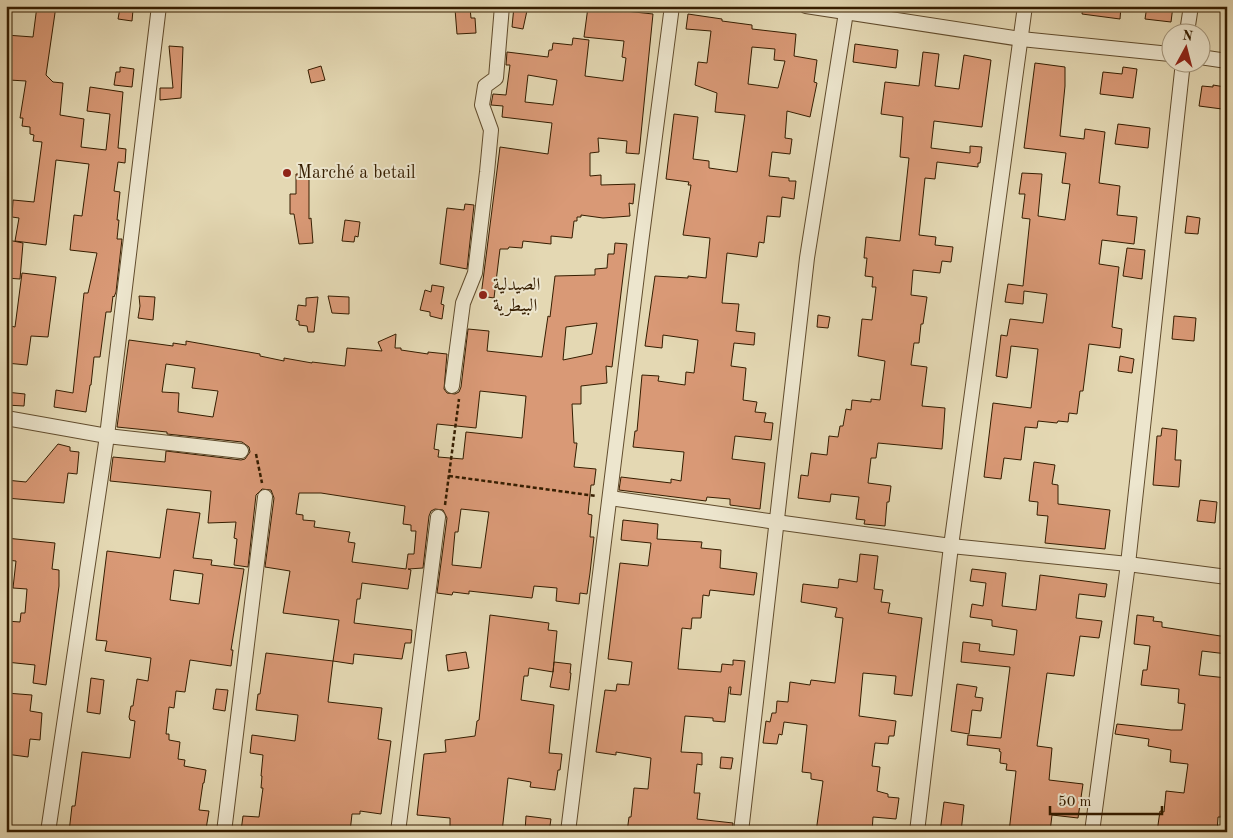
<svg xmlns="http://www.w3.org/2000/svg" width="1233" height="838" viewBox="0 0 1233 838" font-family="'Old Standard TT',Amiri,serif">
<style>
.building{fill:#d99976;stroke:#351d00;fill-rule:evenodd}
.lines{fill:none;stroke-linecap:round;stroke-linejoin:round}
.minor-casing{stroke:#614c2d;stroke-width:16}
.path{stroke:#351d00;stroke-width:2.5;stroke-dasharray:4 2.5;stroke-linecap:butt}
.minor{stroke:#ede6ce;stroke-width:14}
.poi-dot{fill:#8f2418;stroke:#ede6ce;stroke-width:2}
.labels{text-anchor:middle;dominant-baseline:central;stroke-width:4;stroke-linejoin:round;paint-order:stroke}
.poi-label{font-size:18px;fill:#351d00;stroke:#ede6ce;text-anchor:start}
</style>
<rect width="100%" height="100%" fill="#e4d8b3"/>
<filter id="stains"><feTurbulence type="fractalNoise" baseFrequency=".004" numOctaves="4"/><feColorMatrix values="0 0 0 0 .2 0 0 0 0 .09 0 0 0 0 .02 0 0 0 .5 -.17"/></filter>
<radialGradient id="worn" r=".72"><stop offset=".6" stop-color="#630" stop-opacity="0"/><stop offset="1" stop-color="#630" stop-opacity=".3"/></radialGradient>
<!-- building -->
<g class="building">
<polygon points="37,6 56,6 46,75 53,82 63,83 60,115 84,119 81,147 106,150 110,114 87,111 90,87 123,92 118,148 126,149 125,163 118,162 114,191 120,192 117,220 119,220 117,239 122,239 116,292 114,297 113,296 111,312 106,312 100,357 94,357 91,385 90,385 86,412 54,407 56,390 73,393 84,293 88,293 97,253 70,250 74,215 82,216 89,164 56,160 46,245 15,241 19,218 12,217 13,200 34,202 42,142 33,141 34,135 30,134 30,127 22,126 23,118 20,118 26,81 9,80 9,54 6,54 6,35 33,37"/>
<polygon points="514,6 528,6 523,29 512,27"/>
<polygon points="1083,6 1121,6 1120,19 1082,14"/>
<polygon points="1147,6 1173,6 1171,22 1145,19"/>
<path d="M588,7L653,14L639,154L626,153L627,141L598,138L599,152L590,153V176L601,175V185L635,184L633,204L629,203L630,216L603,218L581,215V217H577V221H574L572,238L551,236V244L523,241L522,248L509,247L508,249H500L494,298L481,296L500,147L548,154L552,123L502,117L503,106L491,105L493,94L506,95L510,65H506L507,52L548,57L549,50H552L553,43L572,45L573,38L589,40L585,76L623,81L626,58L622,57L624,41L584,37ZM528,75L557,80L553,105L525,102Z"/>
<polygon points="120,8 133,10 132,21 118,19"/>
<polygon points="470,8 471,18 475,18 476,33 457,34 455,9"/>
<path d="M688,14L722,19V21L752,25V29L796,34L794,56L817,60L814,82L817,83L810,117L787,111L785,138L792,139L790,154L772,152L769,176L789,178V181H796L794,199L782,197L780,217L767,216L764,243L759,242L757,257L727,253L722,303L739,304L736,331L755,333L754,345L734,343L731,366L746,368L743,400L757,402L755,412L766,413L764,422L773,423L771,440L735,436L732,459L765,463L760,509L730,505V499L707,497L706,501L619,490L621,477L671,483V479L681,481L684,452L633,447L635,431H637L642,375L659,376L658,381L685,385L686,372L694,373L698,340L663,335L662,348L645,346L655,276L688,278V276L706,278L710,238L683,235L691,185H688L689,182L666,179L674,114L698,117L693,159L709,161V168L737,172L745,115L715,112L717,93L695,85L698,62L707,63L711,31L686,29ZM752,47L775,49L774,60L785,61L778,88L748,84Z"/>
<polygon points="855,44 898,50 896,68 853,62"/>
<polygon points="169,46 183,47 181,98 160,100 160,88 173,88"/>
<polygon points="923,52 939,54 935,86 959,89 964,55 991,60 982,127 934,121 931,148 970,153 970,146 982,147 980,163 978,163 978,167 937,162 935,179 925,178 919,235 936,237 935,245 953,247 951,262 942,261 940,273 913,270 911,295 927,297 923,324 921,324 919,343 914,343 911,365 927,367 922,406 945,408 943,438 942,449 878,443 876,458 871,458 868,483 891,486 889,502 887,502 885,526 864,524 865,520 856,519 859,497 831,494 830,502 798,498 801,475 808,476 811,453 827,455 829,436 838,437 840,426 843,426 846,409 851,410 852,400 871,402 871,399 880,400 885,361 858,356 862,319 872,320 876,287 872,287 873,277 865,276 867,258 864,258 866,237 900,241 909,158 900,157 903,117 881,114 885,82 919,86"/>
<polygon points="1035,63 1065,67 1065,86 1060,136 1084,139 1085,129 1105,132 1099,183 1120,186 1117,215 1137,217 1134,244 1102,240 1099,264 1119,267 1112,327 1122,329 1120,348 1089,344 1083,391 1080,391 1077,414 1069,413 1068,422 1058,421 1057,423 1038,421 1037,428 1025,427 1021,460 1004,458 1001,479 984,477 993,403 1031,408 1038,349 1011,346 1007,378 996,376 1001,335 1007,336 1010,319 1043,323 1047,294 1024,291 1023,304 1005,302 1008,284 1023,286 1030,219 1022,218 1025,194 1019,194 1022,173 1042,174 1038,216 1065,220 1070,184 1062,183 1066,153 1024,148"/>
<polygon points="321,66 325,80 311,83 308,70"/>
<polygon points="120,67 134,69 132,87 114,85 116,72 120,72"/>
<polygon points="1123,67 1137,69 1133,98 1100,94 1103,72 1122,74"/>
<polygon points="1213,85 1225,87 1222,109 1199,106 1202,86 1213,87"/>
<polygon points="1118,124 1150,128 1148,148 1115,144"/>
<polygon points="296,174 309,174 309,219 311,218 313,243 299,244 294,214 290,214 290,194 296,194"/>
<polygon points="465,204 474,205 467,269 440,264 447,208 464,210"/>
<polygon points="1187,216 1200,218 1198,234 1185,233"/>
<polygon points="345,220 360,222 358,237 355,236 354,242 342,241"/>
<polygon points="8,240 23,243 20,279 6,278 6,253"/>
<path d="M615,243L627,244L612,367L606,366L607,383L581,386V404H572L574,443H577L574,467L596,469L594,485H591L588,514L592,515L590,537H594L590,573L587,594L580,593L579,604L556,601L557,588L534,586L532,598L469,591V594L453,592L452,595L437,593L447,518L443,510L435,509L431,511L429,516L423,568L408,569L411,570L408,589L362,583L360,599H357L354,623L412,630L411,643H405L402,659L354,654L353,664L333,661L339,620L283,613L290,571L265,567L274,498L271,490L262,489L256,495L248,567L234,565L237,539L234,538L236,522L208,523L211,491L110,481L113,457L165,462L166,451L241,460L245,459L250,452L249,447L242,442L167,434V432L117,427L129,340L173,346V343L186,345V341L260,354V356L284,361V358L312,363V362L345,366L347,348L382,351L378,342L396,334L395,348H401V350L428,354V352L447,354L444,389L447,393L455,394L459,392L461,387L468,329L489,331L487,351L542,357L548,316L550,317L555,276L595,275V269L607,268L608,254H614ZM597,323L592,354L563,360L566,327ZM166,364L195,368L192,388L218,391L213,417L178,412L179,393L162,392ZM480,391L526,396L522,438L466,432L463,459L438,457L439,450L434,449L437,424L476,428ZM299,493H321L405,506L403,524L411,525V531H416L414,554H408L406,569L352,562L355,543L348,542L350,532L314,527L315,521L303,520V515L296,514ZM461,509L489,512L481,568L452,565L455,532H458Z"/>
<polygon points="1127,248 1145,250 1142,279 1123,276"/>
<polygon points="22,273 56,277 48,337 31,336 27,365 6,363 6,325 15,327"/>
<polygon points="432,285 444,287 441,304 444,305 442,319 430,316 430,312 420,310 425,290 431,292"/>
<polygon points="139,296 155,297 153,320 138,318 140,306"/>
<polygon points="328,296 349,297 349,314 332,313"/>
<polygon points="318,297 314,332 308,332 307,326 299,325 299,321 296,320 298,305 306,306 306,298"/>
<polygon points="818,315 830,317 828,328 817,327"/>
<polygon points="1174,316 1196,318 1194,341 1172,339"/>
<polygon points="1120,356 1134,359 1132,373 1118,371"/>
<polygon points="6,392 25,394 24,406 6,405"/>
<polygon points="1162,428 1177,430 1175,460 1181,460 1179,487 1153,485 1157,436 1161,436"/>
<polygon points="58,444 70,447 70,451 79,452 77,474 68,473 64,503 6,498 6,480 26,482"/>
<polygon points="1034,462 1055,465 1052,484 1058,485 1058,504 1110,510 1105,549 1045,543 1048,516 1037,515 1038,502 1029,501"/>
<polygon points="1200,500 1217,502 1215,523 1197,521"/>
<path d="M167,509L200,513L193,558L212,560L211,565L244,569L231,650H233L231,666L190,660L185,692L176,691L174,708L169,707L166,734H169V740L180,742L178,759L185,760L184,766L206,770L204,783H203L199,810L209,811L206,829L199,828V832H69L72,806H75L82,752L130,758L135,721L130,720L129,717L131,706H133L137,679L148,681L151,658L105,651L107,641L96,640L107,551L160,558ZM174,570L203,574L199,604L170,600Z"/>
<polygon points="623,520 658,524 657,539 702,542 701,548 721,550 720,568 757,573 754,595 710,590 709,596 703,595 701,618 692,618 691,629 682,628 678,669 721,672 722,664 733,665 733,660 745,661 741,695 730,694 731,687 729,687 725,722 713,721 713,718 685,716 681,752 702,753 702,765 697,764 694,793 700,793 697,819 733,823 732,832 627,832 629,817 631,817 634,788 648,789 651,758 616,752 616,755 596,752 605,690 616,691 617,684 629,685 632,662 608,659 620,563 648,566 651,543 621,540"/>
<polygon points="6,538 55,543 52,569 59,570 59,586 46,685 33,683 35,665 6,662 6,621 20,622 21,613 25,613 27,589 13,588 16,561 6,560"/>
<polygon points="860,554 878,556 874,589 883,590 881,602 890,603 888,613 922,618 912,696 894,694 896,676 863,673 859,716 896,721 894,736 889,736 888,744 875,743 872,766 880,767 877,791 888,794 888,797 899,798 896,819 873,817 872,832 816,832 823,781 811,779 811,773 802,772 807,725 784,722 782,735 779,734 777,744 763,743 766,721 770,722 772,713 776,713 777,701 788,702 790,682 810,685 811,680 835,683 843,618 835,617 837,608 801,602 803,584 838,588 839,579 857,582"/>
<polygon points="972,569 1006,573 1002,606 1036,610 1040,575 1107,584 1105,597 1079,594 1076,618 1102,621 1099,638 1080,636 1074,676 1047,673 1037,746 1052,748 1049,780 1083,784 1078,818 1052,815 1050,832 1009,832 1016,771 1006,770 1007,764 1000,763 1001,752 999,751 1000,749 967,745 968,735 1001,738 1010,667 961,662 963,642 980,644 979,651 1014,655 1017,630 992,626 992,620 970,617 972,604 983,606 986,583 970,581"/>
<polygon points="490,615 549,623 548,630 557,631 553,672 554,662 571,664 570,673 571,673 569,690 550,687 553,672 529,668 528,676 524,676 521,700 554,705 549,753 562,754 560,770 558,770 555,790 530,787 531,782 508,778 502,832 472,832 450,829 450,818 417,815 424,754 446,752 445,740 475,736 477,721 479,720"/>
<polygon points="1137,615 1154,617 1153,621 1162,622 1162,627 1227,637 1227,654 1202,651 1199,675 1227,678 1227,779 1221,817 1218,817 1217,832 1157,832 1160,811 1164,812 1166,791 1184,793 1188,764 1170,762 1171,750 1148,746 1149,739 1115,734 1117,724 1171,730 1182,730 1185,704 1178,703 1179,689 1141,685 1143,670 1147,670 1150,646 1134,644"/>
<polygon points="466,652 469,668 448,671 446,655"/>
<polygon points="266,653 333,661 328,702 382,708 378,739 391,741 381,814 360,811 360,814 352,814 350,832 241,831 243,816 259,817 263,788 261,788 262,776 261,776 263,755 250,753 252,735 295,741 298,715 256,710 258,694 260,694"/>
<polygon points="91,678 104,680 100,714 87,712"/>
<polygon points="957,684 977,687 975,697 983,698 981,711 972,710 969,734 951,731"/>
<polygon points="216,689 228,690 225,711 213,709"/>
<polygon points="6,693 32,695 30,711 42,713 40,740 30,739 28,757 6,754 8,731 6,731"/>
<polygon points="721,757 733,758 731,769 720,768"/>
<polygon points="944,802 964,805 961,832 940,832"/>
<polygon points="526,816 551,819 549,832 525,832"/>
</g>
<g class="lines">
<!-- minor casing -->
<g class="minor-casing">
<g id="minor">
<polyline points="806,6 1021,39 1170,54"/>
<polyline points="1187,32 1191,6"/>
<polyline points="1200,57 1227,61"/>
<polyline points="452,386 463,303 475,273 487,172 491,130 482,105 485,86 496,78 502,6"/>
<polyline points="6,418 107,436 241,451"/>
<polyline points="610,498 776,522 951,546 1128,564 1227,577"/>
<polyline points="48,832 107,436 159,6"/>
<polyline points="224,832 265,497"/>
<polyline points="398,832 438,517"/>
<polyline points="568,832 641,243 672,6"/>
<polyline points="741,832 807,258 847,6"/>
<polyline points="917,832 951,546 1025,6"/>
<polyline points="1092,832 1128,564 1183,62"/>
</g>
</g>
<!-- path -->
<g class="path">
<polyline points="256,454 262,483"/>
<polyline points="449,476 596,496"/>
<polyline points="445,505 459,399"/>
</g>
<!-- minor -->
<use href="#minor" class="minor"/>
</g>
<!-- markers -->
<g class="poi-dot">
<circle cx="287" cy="173" r="5"/>
<circle cx="483" cy="295" r="5"/>
</g>
<g class="labels">
<!-- poi labels -->
<g class="poi-label">
<text x="297" y="173">Marché a betail</text>
<text x="493" y="285">الصيدلية<tspan x="493" dy="21">البيطرية</tspan></text>
</g>
</g>
<!-- margin -->
<rect width="1233" height="838" fill="none" stroke="#e4d8b3" stroke-width="25"/>
<rect x="8" y="8" width="1218" height="823" fill="none" stroke="#351d00" stroke-width="2.5"/>
<rect x="12" y="12" width="1208" height="813" fill="none" stroke="#351d00"/>
<!-- north arrow -->
<g transform="translate(1186 48) rotate(7)"><circle r="24" fill="#ede6ce" stroke="#a3967c"/>
<path d="M0-4L9 19L0 12L-9 19Z" fill="#8f2418"/>
<text y="-8" font-size="14" font-weight="bold" text-anchor="middle" fill="#351d00">N</text>
</g>
<!-- scale -->
<path d="M1050 806v8h112v-8" fill="none" stroke="#351d00" stroke-width="2.5"/>
<text x="1058" y="806" font-size="15" fill="#351d00" stroke="#ede6ce" stroke-width="4" paint-order="stroke">50 m</text>
<rect width="100%" height="100%" filter="url(#stains)"/>
<rect width="100%" height="100%" fill="url(#worn)"/>
</svg>
